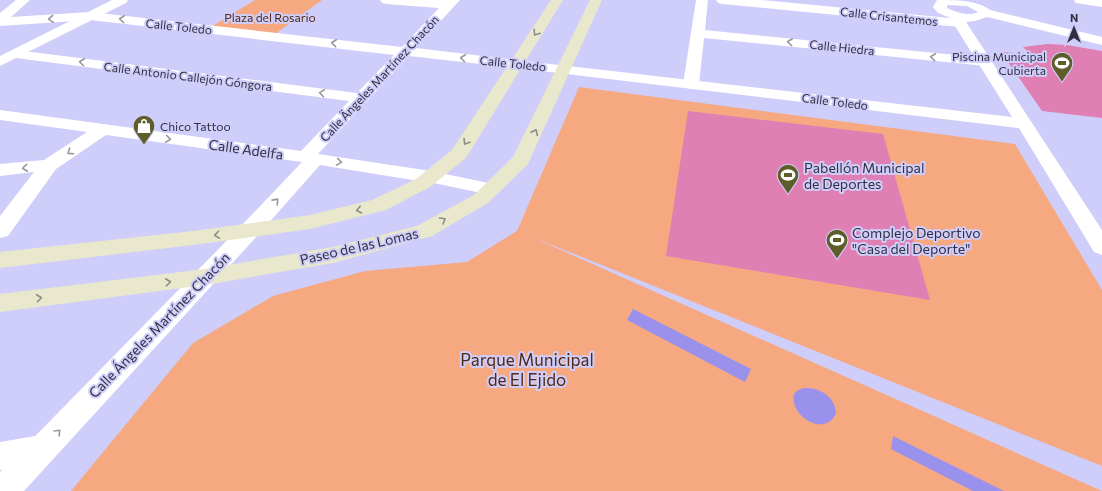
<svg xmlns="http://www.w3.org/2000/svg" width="1102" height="491" viewBox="0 0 1102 491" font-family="Commissioner,sans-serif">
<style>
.green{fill:#f6a881}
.water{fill:#9a91ed}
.building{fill:#df7fb4}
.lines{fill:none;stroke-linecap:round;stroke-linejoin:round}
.minor{fill:#fff;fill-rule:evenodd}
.tertiary{fill:#fff;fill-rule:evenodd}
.secondary{fill:#e9e8cd;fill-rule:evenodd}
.oneway{stroke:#9898a0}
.oneway2{stroke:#8d8c88}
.labels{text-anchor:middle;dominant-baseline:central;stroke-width:4;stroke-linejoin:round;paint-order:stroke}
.far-street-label{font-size:12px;fill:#313042;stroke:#cfcdfa}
.far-park-label{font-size:12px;fill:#502915;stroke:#cfcdfa}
.far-poi-label{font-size:12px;fill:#313042;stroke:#cfcdfa;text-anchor:end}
.street-label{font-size:14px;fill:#313042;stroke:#cfcdfa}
.poi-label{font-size:14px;fill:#313042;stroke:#cfcdfa;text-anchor:start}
.near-park-label{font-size:17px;fill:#502915;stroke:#cfcdfa}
</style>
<rect width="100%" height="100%" fill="#cfcdfa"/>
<!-- green -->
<g class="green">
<polygon points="255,0 322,0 275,34 211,27"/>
<polygon points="579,87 1015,144 1102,290 1102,466 532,237 1102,491 71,491 193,343 273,296 365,271 467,262 517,231"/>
</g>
<!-- water -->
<g class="water">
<polygon points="633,309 751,369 745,382 627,320"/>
<path d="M804,388C820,387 835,397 836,413C826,438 789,417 794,394L798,390Z"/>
<polygon points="893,436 1004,491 973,491 891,449"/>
</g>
<!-- building -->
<g class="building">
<polygon points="1048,44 1067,45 1102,51 1102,118 1042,111 1001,52 1030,54 1023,47"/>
<polygon points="688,111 883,134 930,300 666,256"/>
</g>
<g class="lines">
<!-- minor -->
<g class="minor">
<polygon points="16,0 30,0 11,17 90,12 402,47 439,8 386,4 382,3 380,0 460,0 416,48 516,60 521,61 523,64 521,67 516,68 409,56 318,154 431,171 438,173 441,177 438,181 431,183 320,165 258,235 250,237 242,235 239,230 242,225 302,162 106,135 56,169 8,236 0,238 0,216 34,172 0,176 0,164 44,160 87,132 0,120 0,110 301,151 349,101 16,58 11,57 9,54 11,51 16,50 357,93 394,55 90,20 0,26 0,13"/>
<polygon points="696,0 708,0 705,30 986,58 991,59 993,62 991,65 986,66 704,38 699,84 697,87 691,89 685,87 683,84"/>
<polygon points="716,0 761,0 960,19 965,20 967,23 965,26 960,27 722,4 718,3"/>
<polygon points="1074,0 1102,0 1102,7 1076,3"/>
<polygon points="41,435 52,439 56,449 52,459 41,463 0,470 0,442"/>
</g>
<!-- tertiary -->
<g class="tertiary">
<polygon points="112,0 128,0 126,3 0,66 0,56"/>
<path d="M937,0C954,0 978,0 990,10L1102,37V45L987,17L975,21L966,22L1102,230V255L1094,252L1019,128L516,68L511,67L509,64L511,61L516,60L1012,117L953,23V19L938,13L933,7ZM947,5L967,6L978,12C968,17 956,12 947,8Z"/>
<polygon points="431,171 498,185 501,189 498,193 491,195 424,181 421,177 424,173"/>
<polygon points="250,223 258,225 261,230 258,235 24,491 0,491 0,472 242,225"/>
</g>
<!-- secondary -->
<g class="secondary">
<polygon points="551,0 563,0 466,158 430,187 386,210 310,229 193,245 0,268 0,252 193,231 310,215 372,200 416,179 452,150"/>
<polygon points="590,0 602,0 528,164 488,203 432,236 333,263 205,285 0,312 0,294 205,269 333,247 417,226 474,195 513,157"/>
</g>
</g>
<!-- one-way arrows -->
<defs><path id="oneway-chevron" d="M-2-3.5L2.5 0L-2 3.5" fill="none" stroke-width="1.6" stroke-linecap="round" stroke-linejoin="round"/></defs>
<g class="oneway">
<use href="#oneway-chevron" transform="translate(51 19) rotate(176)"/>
<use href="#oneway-chevron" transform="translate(122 19) rotate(-174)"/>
<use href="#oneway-chevron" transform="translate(790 42) rotate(-174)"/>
<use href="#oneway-chevron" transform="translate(334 43) rotate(-174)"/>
<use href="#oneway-chevron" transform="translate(933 57) rotate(-174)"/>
<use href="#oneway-chevron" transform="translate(463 58) rotate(-173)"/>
<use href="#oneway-chevron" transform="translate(82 62) rotate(-173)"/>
<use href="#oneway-chevron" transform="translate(322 93) rotate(-172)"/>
<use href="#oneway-chevron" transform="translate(168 139) rotate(8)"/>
<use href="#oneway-chevron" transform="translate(70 152) rotate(146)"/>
<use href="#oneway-chevron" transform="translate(339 162) rotate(9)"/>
<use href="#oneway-chevron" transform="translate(25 168) rotate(174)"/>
<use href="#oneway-chevron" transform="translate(276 201) rotate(-48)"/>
<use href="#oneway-chevron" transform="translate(58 432) rotate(-46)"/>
</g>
<g class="oneway2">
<use href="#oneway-chevron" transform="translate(536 33) rotate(123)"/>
<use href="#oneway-chevron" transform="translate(535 132) rotate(-64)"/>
<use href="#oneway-chevron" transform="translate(466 142) rotate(122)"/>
<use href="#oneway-chevron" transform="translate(359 210) rotate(167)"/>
<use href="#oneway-chevron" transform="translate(443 220) rotate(-30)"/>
<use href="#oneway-chevron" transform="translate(217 235) rotate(172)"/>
<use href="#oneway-chevron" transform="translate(168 282) rotate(-7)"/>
<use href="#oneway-chevron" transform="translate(39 298) rotate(-7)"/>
</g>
<!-- icons -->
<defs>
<g id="stadium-pin" transform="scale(1.15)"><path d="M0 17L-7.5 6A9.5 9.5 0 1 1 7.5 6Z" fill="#5f5d2a" stroke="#cfcdfa"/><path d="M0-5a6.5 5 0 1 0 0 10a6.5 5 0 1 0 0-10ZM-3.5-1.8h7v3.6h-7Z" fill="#fff"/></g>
<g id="shop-pin" transform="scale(1.15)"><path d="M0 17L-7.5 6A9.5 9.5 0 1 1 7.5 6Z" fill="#5f5d2a" stroke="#cfcdfa"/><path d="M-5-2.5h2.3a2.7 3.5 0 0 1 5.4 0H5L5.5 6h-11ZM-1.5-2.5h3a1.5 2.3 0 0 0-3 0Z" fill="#fff"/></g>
</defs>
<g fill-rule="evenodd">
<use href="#stadium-pin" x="1062" y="63"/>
<use href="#shop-pin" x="144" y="126"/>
<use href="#stadium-pin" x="788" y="175"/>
<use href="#stadium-pin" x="837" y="240"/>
</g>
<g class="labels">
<!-- far-street labels -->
<g class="far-street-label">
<text transform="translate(889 16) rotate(6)">Calle Crisantemos</text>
<text transform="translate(179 26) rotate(6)">Calle Toledo</text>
<text transform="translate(842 47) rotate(6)">Calle Hiedra</text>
<text transform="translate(513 63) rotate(6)">Calle Toledo</text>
<text transform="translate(188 76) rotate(7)">Calle Antonio Callejón Góngora</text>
<text transform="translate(379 78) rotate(-47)">Calle Ängeles Martínez Chacón</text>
<text transform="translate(835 101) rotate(7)">Calle Toledo</text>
</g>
<!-- far-park labels -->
<g class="far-park-label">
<text x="270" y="17">Plaza del Rosario</text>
</g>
<!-- far-poi labels -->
<g class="far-poi-label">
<text x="1046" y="56">Piscina Municipal<tspan x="1046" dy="14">Cubierta</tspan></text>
<text x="160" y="126" text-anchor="start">Chico Tattoo</text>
</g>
<!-- street labels -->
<g class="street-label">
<text transform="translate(246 149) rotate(8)">Calle Adelfa</text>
<text transform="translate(359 246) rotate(-13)">Paseo de las Lomas</text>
<text transform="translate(159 325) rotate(-46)">Calle Ángeles Martínez Chacón</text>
</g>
<!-- poi labels -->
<g class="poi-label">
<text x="804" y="167">Pabellón Municipal<tspan x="804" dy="16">de Deportes</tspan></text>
<text x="852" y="232">Complejo Deportivo<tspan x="852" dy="16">"Casa del Deporte"</tspan></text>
</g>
<!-- near-park labels -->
<g class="near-park-label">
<text x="527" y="359">Parque Municipal<tspan x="527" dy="20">de El Ejido</tspan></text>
</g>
</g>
<!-- north arrow -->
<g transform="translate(1074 28)" stroke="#cfcdfa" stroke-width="3" paint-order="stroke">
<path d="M0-3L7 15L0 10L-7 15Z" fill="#313042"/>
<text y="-6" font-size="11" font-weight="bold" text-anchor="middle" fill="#313042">N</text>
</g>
</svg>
